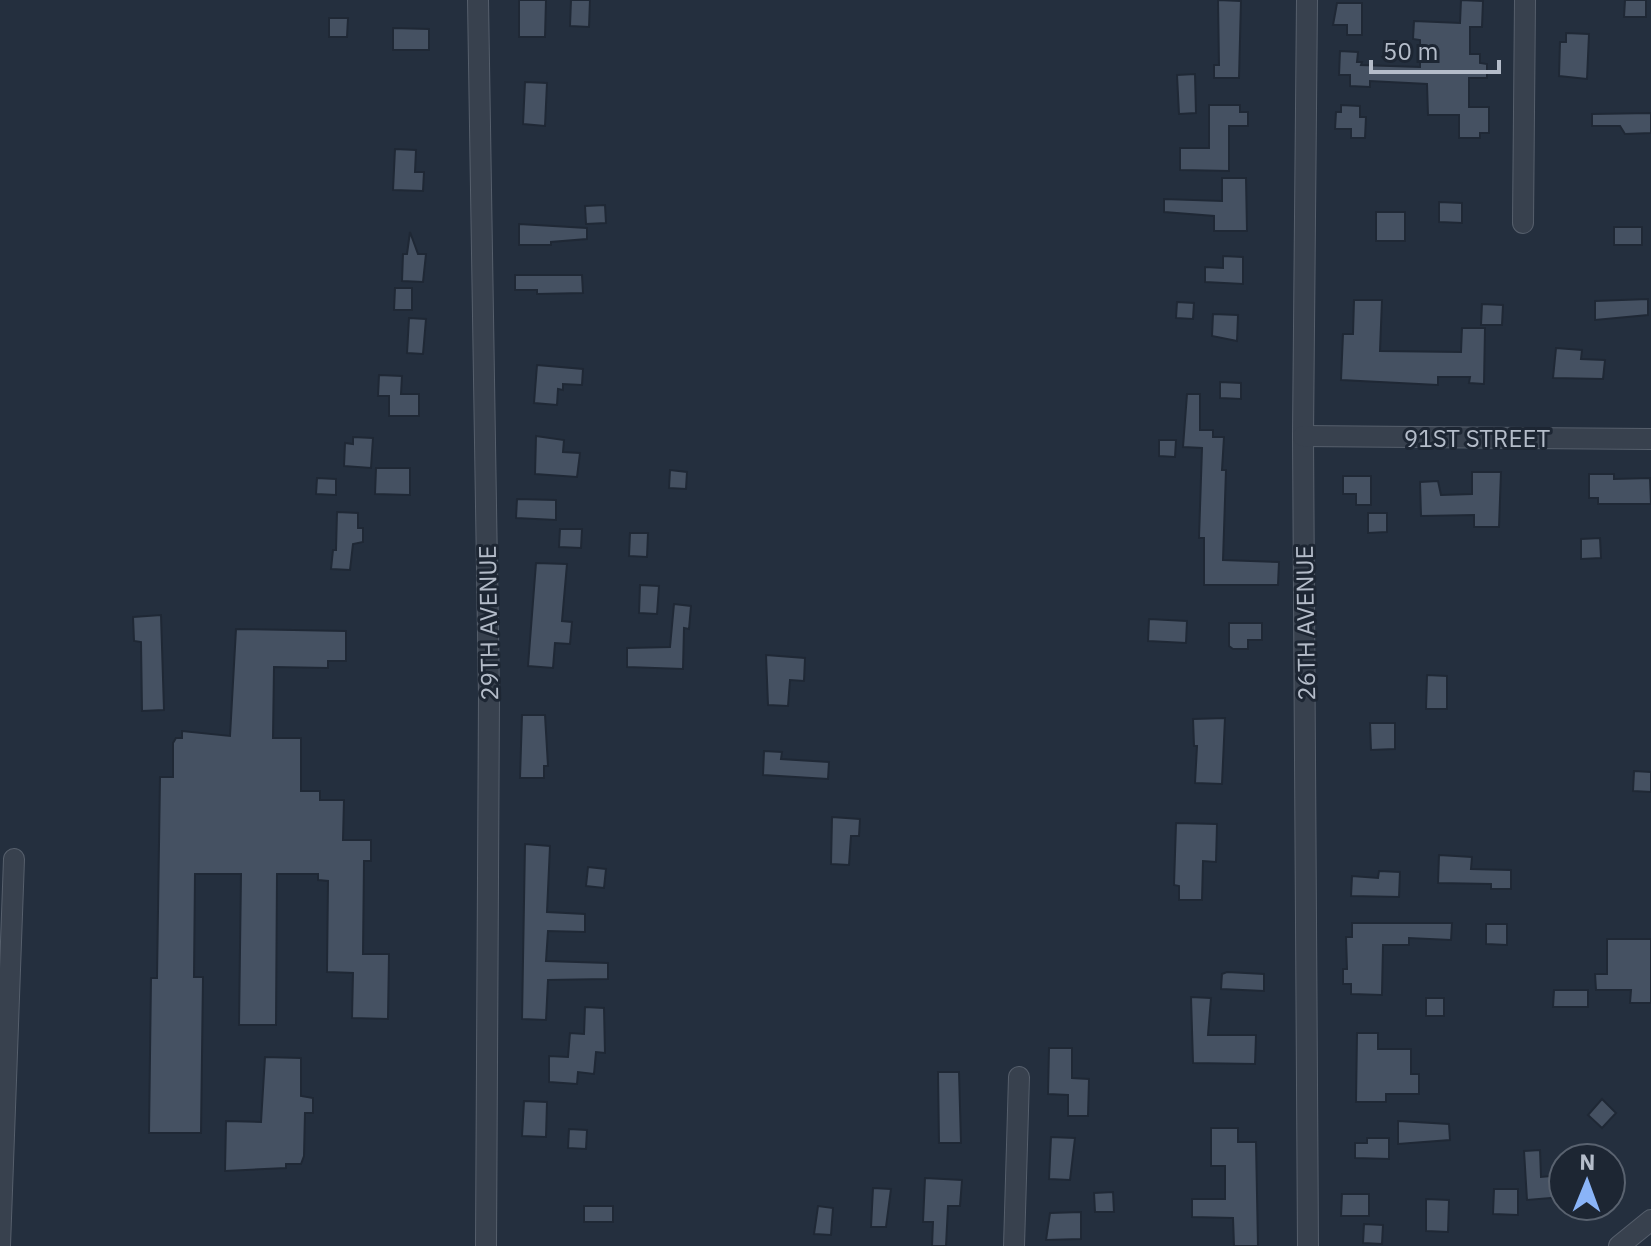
<svg xmlns="http://www.w3.org/2000/svg" width="1651" height="1246" viewBox="0 0 1651 1246" font-family="'IBM Plex Sans',sans-serif">
<style>
.building{fill:#455162;stroke:#1f2835;stroke-width:2}
.lines{fill:none;stroke-linecap:round;stroke-linejoin:round}
.minor-casing{stroke:#565f6c;stroke-width:22}
.minor{stroke:#38414e;stroke-width:20}
.labels{text-anchor:middle;dominant-baseline:central;stroke-width:6;stroke-linejoin:round;paint-order:stroke}
.street-label{font-size:24px;fill:#b4bcc9;stroke:#1d2633}
</style>
<rect width="100%" height="100%" fill="#242f3e"/>
<!-- building -->
<g class="building">
<polygon points="519,0 546,0 545,37 519,37"/>
<polygon points="571,0 590,0 589,27 570,26"/>
<polygon points="1218,0 1241,1 1239,78 1214,78 1214,65 1219,65"/>
<polygon points="1461,0 1483,1 1482,27 1470,27 1470,54 1480,54 1480,63 1487,64 1487,78 1469,78 1469,107 1489,107 1489,133 1480,133 1480,138 1459,138 1459,115 1428,115 1427,84 1370,81 1370,87 1350,86 1350,75 1339,75 1340,51 1358,52 1357,62 1362,62 1361,65 1420,67 1420,40 1413,39 1414,21 1460,23"/>
<polygon points="1625,0 1646,0 1646,17 1624,17"/>
<polygon points="1337,3 1362,3 1362,35 1347,35 1347,25 1333,25"/>
<polygon points="329,18 348,18 347,37 329,37"/>
<polygon points="393,28 429,29 429,50 393,50"/>
<polygon points="1566,33 1589,34 1587,79 1559,76 1560,42 1566,42"/>
<polygon points="1195,74 1196,113 1179,114 1177,75"/>
<polygon points="525,82 547,83 545,126 523,124"/>
<polygon points="1209,105 1240,105 1240,112 1248,112 1248,126 1229,126 1229,171 1180,170 1180,148 1209,148"/>
<polygon points="1341,105 1360,106 1360,117 1366,117 1365,138 1351,138 1351,129 1335,129 1336,112 1341,112"/>
<polygon points="1651,113 1651,133 1625,134 1620,126 1592,126 1592,114"/>
<polygon points="395,149 416,150 415,172 424,172 423,191 393,190"/>
<polygon points="1222,178 1246,178 1247,231 1214,231 1214,216 1164,212 1164,199 1222,201"/>
<polygon points="1439,202 1462,203 1462,223 1439,222"/>
<polygon points="605,205 606,223 586,224 585,206"/>
<rect x="1376" y="212" width="29" height="29"/>
<polygon points="519,224 587,228 587,239 551,242 551,245 519,245"/>
<rect x="1614" y="227" width="28" height="18"/>
<polygon points="410,232 418,254 426,254 423,282 402,281 403,254 407,254"/>
<polygon points="1223,256 1243,257 1243,284 1205,282 1205,267 1223,268"/>
<polygon points="515,275 582,275 583,293 537,294 537,290 515,290"/>
<polygon points="395,288 412,288 412,310 394,310"/>
<polygon points="1648,299 1648,315 1595,320 1595,301"/>
<polygon points="1354,300 1382,300 1380,351 1461,352 1462,328 1485,328 1484,384 1469,383 1470,377 1438,377 1438,385 1341,380 1343,334 1353,334"/>
<polygon points="1177,302 1194,303 1193,319 1176,318"/>
<polygon points="1482,304 1503,305 1502,325 1481,325"/>
<polygon points="1213,314 1238,315 1237,341 1212,336"/>
<polygon points="409,318 426,319 423,354 407,353"/>
<polygon points="1556,348 1582,350 1581,359 1605,360 1603,379 1553,378"/>
<polygon points="537,365 583,369 582,385 563,384 563,390 558,389 557,405 534,403"/>
<polygon points="379,375 402,376 401,394 419,394 419,416 389,416 389,396 378,396"/>
<polygon points="1220,382 1241,383 1241,399 1220,398"/>
<polygon points="1187,394 1200,394 1200,430 1213,430 1213,437 1224,437 1222,470 1226,470 1223,560 1279,562 1278,585 1204,585 1204,538 1199,538 1202,448 1183,447"/>
<polygon points="536,436 564,440 563,452 580,453 577,477 535,474"/>
<polygon points="353,437 373,438 371,468 344,466 345,443 353,444"/>
<polygon points="1159,440 1176,440 1175,457 1159,456"/>
<polygon points="376,468 410,468 410,495 375,494"/>
<polygon points="670,470 687,472 686,489 669,488"/>
<polygon points="1472,472 1501,472 1499,527 1474,527 1474,515 1421,516 1420,482 1438,481 1441,495 1472,494"/>
<polygon points="1589,474 1614,474 1614,479 1650,478 1651,504 1598,504 1598,498 1589,498"/>
<polygon points="1343,476 1371,476 1371,505 1356,505 1356,494 1343,494"/>
<polygon points="317,478 336,479 336,495 316,494"/>
<polygon points="517,499 556,500 556,520 516,518"/>
<polygon points="337,512 358,513 358,528 363,528 363,542 353,544 350,570 331,569 333,550 336,550"/>
<polygon points="1368,513 1387,513 1387,532 1368,533"/>
<polygon points="560,529 582,529 581,548 559,547"/>
<polygon points="630,533 648,533 647,557 629,556"/>
<polygon points="1600,538 1601,558 1581,559 1581,539"/>
<polygon points="536,563 567,564 562,621 572,622 570,644 555,643 553,668 528,666"/>
<polygon points="640,585 659,586 657,614 639,613"/>
<polygon points="674,604 691,606 689,629 684,628 683,669 627,667 627,648 670,647"/>
<polygon points="161,615 164,710 142,711 141,642 134,641 133,617"/>
<polygon points="1149,619 1187,621 1186,643 1148,641"/>
<polygon points="1229,623 1262,623 1262,640 1248,640 1248,649 1233,649 1229,646"/>
<polygon points="236,629 346,631 346,661 328,661 328,668 274,667 273,738 301,738 301,791 320,791 320,800 344,800 343,840 371,840 371,861 364,861 363,954 389,954 388,1019 352,1018 353,973 327,972 328,881 318,880 318,874 277,874 276,1025 239,1025 241,874 195,874 194,977 203,977 201,1133 149,1133 151,978 157,978 160,777 173,777 173,743 176,738 182,738 182,731 230,736"/>
<polygon points="766,655 805,658 804,681 790,680 788,706 768,705"/>
<polygon points="1427,675 1447,676 1447,709 1426,709"/>
<polygon points="522,715 545,715 548,766 544,766 544,778 520,778"/>
<polygon points="1225,718 1222,784 1195,783 1197,746 1194,746 1193,719"/>
<polygon points="1370,723 1395,723 1395,749 1371,750"/>
<polygon points="764,751 782,752 781,759 829,762 828,779 763,775"/>
<polygon points="1634,771 1651,772 1651,792 1633,791"/>
<polygon points="832,817 860,819 859,836 851,836 849,865 831,864"/>
<polygon points="1176,823 1217,824 1216,862 1203,861 1202,900 1179,900 1179,886 1174,885"/>
<polygon points="525,844 550,846 547,912 585,914 585,932 548,931 546,961 608,963 608,979 548,980 546,1020 522,1019"/>
<polygon points="1439,855 1472,857 1471,869 1511,870 1511,889 1491,889 1491,884 1438,883"/>
<polygon points="588,867 606,869 604,888 586,886"/>
<polygon points="1379,871 1400,872 1399,897 1351,896 1352,876 1378,878"/>
<polygon points="1352,923 1452,923 1451,940 1409,938 1409,945 1383,945 1382,995 1351,994 1351,984 1343,984 1343,969 1347,969 1346,937 1352,937"/>
<polygon points="1486,924 1507,924 1507,945 1486,944"/>
<polygon points="1607,939 1651,939 1651,1003 1630,1003 1631,990 1596,990 1595,974 1607,974"/>
<polygon points="1227,972 1264,974 1264,991 1221,989 1222,974"/>
<polygon points="1554,990 1588,990 1588,1007 1553,1007"/>
<polygon points="1191,997 1211,998 1208,1035 1256,1035 1255,1064 1193,1063"/>
<rect x="1426" y="998" width="18" height="18"/>
<polygon points="585,1007 604,1008 605,1053 596,1052 594,1074 578,1072 577,1084 549,1082 549,1056 568,1057 570,1033 584,1034"/>
<polygon points="1357,1033 1378,1033 1378,1049 1411,1049 1411,1074 1419,1074 1419,1094 1386,1094 1386,1102 1356,1102"/>
<polygon points="1049,1048 1072,1048 1072,1078 1089,1079 1088,1116 1068,1116 1068,1095 1048,1094"/>
<polygon points="265,1057 301,1058 301,1096 313,1098 313,1113 305,1113 304,1156 301,1164 286,1164 286,1168 225,1171 226,1121 261,1122"/>
<polygon points="938,1072 959,1072 961,1143 939,1143"/>
<polygon points="1602,1099 1616,1113 1602,1128 1588,1115"/>
<polygon points="524,1101 547,1102 546,1137 522,1136"/>
<polygon points="1398,1121 1449,1124 1450,1140 1398,1144"/>
<polygon points="1211,1128 1238,1128 1238,1142 1256,1142 1258,1246 1234,1246 1233,1218 1192,1217 1192,1199 1225,1199 1225,1166 1211,1166"/>
<polygon points="569,1129 587,1130 586,1149 568,1148"/>
<polygon points="1051,1137 1075,1138 1070,1180 1049,1179"/>
<polygon points="1367,1138 1389,1138 1389,1159 1355,1158 1355,1143 1367,1143"/>
<polygon points="1540,1150 1541,1177 1562,1175 1563,1197 1527,1200 1524,1151"/>
<polygon points="925,1178 962,1180 960,1206 948,1206 946,1246 932,1246 933,1222 923,1222"/>
<polygon points="873,1188 891,1189 886,1227 871,1227"/>
<polygon points="1494,1189 1518,1189 1518,1215 1493,1214"/>
<polygon points="1113,1192 1114,1212 1095,1212 1094,1193"/>
<polygon points="1342,1194 1369,1194 1369,1216 1341,1216"/>
<polygon points="1426,1199 1449,1200 1448,1232 1426,1231"/>
<rect x="584" y="1206" width="29" height="16"/>
<polygon points="818,1206 833,1208 831,1235 814,1234"/>
<polygon points="1081,1212 1081,1239 1046,1240 1050,1213"/>
<polygon points="1364,1224 1383,1225 1382,1244 1363,1243"/>
</g>
<g class="lines">
<!-- minor casing -->
<g class="minor-casing">
<g id="minor">
<polyline points="478,0 489,695 486,1246"/>
<polyline points="1307,0 1303,436 1308,1246"/>
<polyline points="1523,223 1525,0"/>
<polyline points="1303,436 1651,439"/>
<polyline points="0,1246 14,859"/>
<polyline points="1014,1246 1019,1077"/>
<polyline points="1619,1246 1651,1220"/>
</g>
</g>
<!-- minor -->
<use href="#minor" class="minor"/>
</g>
<g class="labels">
<!-- street labels -->
<g class="street-label">
<text x="1477" y="438">91ST STREET</text>
<text transform="translate(488 623) rotate(-91)">29TH AVENUE</text>
<text transform="translate(1305 623) rotate(-91)">26TH AVENUE</text>
</g>
</g>
<!-- north arrow -->
<g transform="translate(1587 1182) rotate(1)"><circle r="38" fill="#1d2633" stroke="#59626f" stroke-width="2"/>
<path d="M0-6L14 30L0 20L-14 30Z" fill="#8ab4f8"/>
<text y="-12" font-size="22" font-weight="bold" text-anchor="middle" fill="#b4bcc9">N</text>
</g>
<!-- scale -->
<path d="M1371 60v12h128v-12" fill="none" stroke="#b4bcc9" stroke-width="4"/>
<text x="1383" y="60" font-size="24" fill="#b4bcc9" stroke="#1d2633" stroke-width="6" paint-order="stroke">50 m</text>
</svg>
